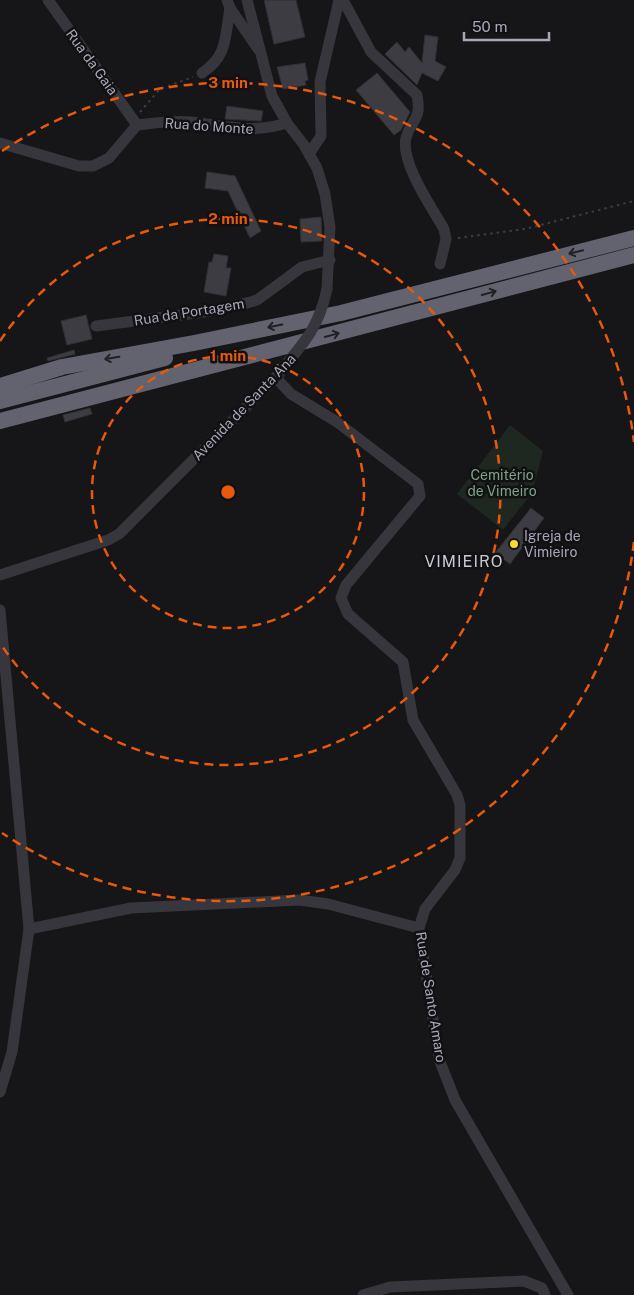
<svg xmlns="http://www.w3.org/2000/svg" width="634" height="1295" viewBox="0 0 634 1295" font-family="'Public Sans',sans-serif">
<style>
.green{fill:#1f2721}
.building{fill:#3d3c42;stroke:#302f33}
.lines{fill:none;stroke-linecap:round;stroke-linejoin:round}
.path{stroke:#3c3d43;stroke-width:2;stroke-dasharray:2.5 4;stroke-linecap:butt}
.minor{stroke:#36363c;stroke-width:11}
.highway{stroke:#62636e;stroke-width:16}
.minor-bridge{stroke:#36363c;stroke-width:11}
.oneway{stroke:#212124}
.ring{fill:none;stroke:#e8590c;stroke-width:2.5;stroke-dasharray:9 6}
.poi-dot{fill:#f9dc2b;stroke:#111012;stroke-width:2}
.labels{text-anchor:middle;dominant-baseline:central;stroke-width:5;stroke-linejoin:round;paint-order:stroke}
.street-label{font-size:14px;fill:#a6a8b8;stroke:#111012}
.park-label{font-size:14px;fill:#7da487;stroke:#111012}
.poi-label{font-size:14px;fill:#a6a8b8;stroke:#111012;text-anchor:start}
.quarter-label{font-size:16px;letter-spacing:1px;fill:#c8c9d4;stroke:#111012}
.centre{fill:#e8590c;stroke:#111012;stroke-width:2.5}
.ring-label{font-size:15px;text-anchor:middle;font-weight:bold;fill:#e8590c;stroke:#111012;stroke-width:5;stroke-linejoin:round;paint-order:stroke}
</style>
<rect width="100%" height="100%" fill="#161517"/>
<!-- green -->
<polygon class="green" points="510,425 543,451 532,493 503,530 457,494"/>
<!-- building -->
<g class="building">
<polygon points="264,0 296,0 305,37 274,44"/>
<polygon points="425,35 438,37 435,61 446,67 438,81 422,73 417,85 385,54 397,42 405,52 409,47 422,63"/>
<polygon points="305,63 308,80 305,81 306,85 283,89 277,67"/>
<polygon points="377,73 410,112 401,130 394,135 356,90"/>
<polygon points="227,106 263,111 261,121 225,119"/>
<polygon points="207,172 235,176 261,231 250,238 228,191 205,188"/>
<polygon points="321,217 322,241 301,242 300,219"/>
<polygon points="214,254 228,256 226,268 231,268 226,296 204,292 209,262 212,262"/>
<polygon points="86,315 92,339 67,345 61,321"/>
<polygon points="74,350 75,354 48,361 47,358"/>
<polygon points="90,408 92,414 65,422 63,415"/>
<polygon points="531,508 544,518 510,564 495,553"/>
</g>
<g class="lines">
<!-- path -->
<g class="path">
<polyline points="140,112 160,89 193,77"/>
<polyline points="458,238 525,229 634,201"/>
</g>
<!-- minor -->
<g class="minor">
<polyline points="48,0 137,125"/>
<polyline points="227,0 230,8 258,49"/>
<polyline points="247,0 272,96 287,123 304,145 317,168 325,194 330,227 327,289"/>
<path d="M343,0L371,52L417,95C422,122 411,118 406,138C400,162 432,208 444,229L446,239L440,264"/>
<path d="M202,73C228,56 225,36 230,8"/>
<path d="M0,143L79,166H93L109,158L137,125C155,123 173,120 191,122C228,126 250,134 287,123"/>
<polyline points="309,154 321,136 320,82 339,0"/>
<polyline points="96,326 204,312 247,303 257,300 302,267 330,260"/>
<polyline points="276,378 291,394 337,422 418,484 420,496 346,585 341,598 348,614 403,662 413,720 457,795 460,805 460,858 455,870 425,909 419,928 439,1059 455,1100 568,1295"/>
<polyline points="0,575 108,540 119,534 280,373"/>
<polyline points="0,610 29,929 12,1052 0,1092"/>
<polyline points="29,929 131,908 299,900 328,904 419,928"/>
<polyline points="363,1295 390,1287 524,1281 542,1288 545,1295"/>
</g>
<!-- highway -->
<g class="highway">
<polyline points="0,386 62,367 194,343 341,313 634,238"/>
<polyline points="0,401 165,358"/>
<polyline points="0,421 634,255"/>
</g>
<!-- minor-bridge -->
<path class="minor-bridge" d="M282,369C306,341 319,326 327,289"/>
</g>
<!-- one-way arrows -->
<defs><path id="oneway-shaft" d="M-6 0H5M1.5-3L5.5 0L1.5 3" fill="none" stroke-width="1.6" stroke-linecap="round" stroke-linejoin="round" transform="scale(1.25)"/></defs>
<g class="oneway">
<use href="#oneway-shaft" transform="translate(576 252) rotate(166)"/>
<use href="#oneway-shaft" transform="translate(489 293) rotate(-15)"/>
<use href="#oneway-shaft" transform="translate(275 326) rotate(168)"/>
<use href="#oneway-shaft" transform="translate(332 335) rotate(-15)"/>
<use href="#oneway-shaft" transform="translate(112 358) rotate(170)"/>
</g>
<!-- distance rings -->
<g class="ring">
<circle cx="228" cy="492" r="136"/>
<path d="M0 341A273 273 0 1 1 0 643"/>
<path d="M634 542A409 409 0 0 1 2 833M2 151A409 409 0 0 1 634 442"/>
</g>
<!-- markers -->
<circle class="poi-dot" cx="514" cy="544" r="5"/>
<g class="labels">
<!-- street labels -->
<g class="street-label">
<text transform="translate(92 62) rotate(54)">Rua da Gaia</text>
<text transform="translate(209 126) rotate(4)">Rua do Monte</text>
<text transform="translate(189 312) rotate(-9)">Rua da Portagem</text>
<text transform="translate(244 407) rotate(-46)">Avenida de Santa Ana</text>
<text transform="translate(431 997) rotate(81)">Rua de Santo Amaro</text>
</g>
<!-- park labels -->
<g class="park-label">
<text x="502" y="475">Cemitério<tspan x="502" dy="16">de Vimeiro</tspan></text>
</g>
<!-- poi labels -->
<g class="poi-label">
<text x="524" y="536">Igreja de<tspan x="524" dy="16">Vimieiro</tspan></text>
</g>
<!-- quarter labels -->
<g class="quarter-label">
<text x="464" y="561">VIMIEIRO</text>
</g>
</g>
<circle cx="228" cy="492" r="8" class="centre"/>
<g class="ring-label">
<text x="228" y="88">3 min</text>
<text x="228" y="224">2 min</text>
<text x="228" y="361">1 min</text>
</g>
<!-- scale -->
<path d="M464 32v8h85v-8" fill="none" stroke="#a6a8b8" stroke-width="2.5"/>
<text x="472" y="32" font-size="15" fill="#a6a8b8" stroke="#111012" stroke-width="4" paint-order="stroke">50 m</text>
</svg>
